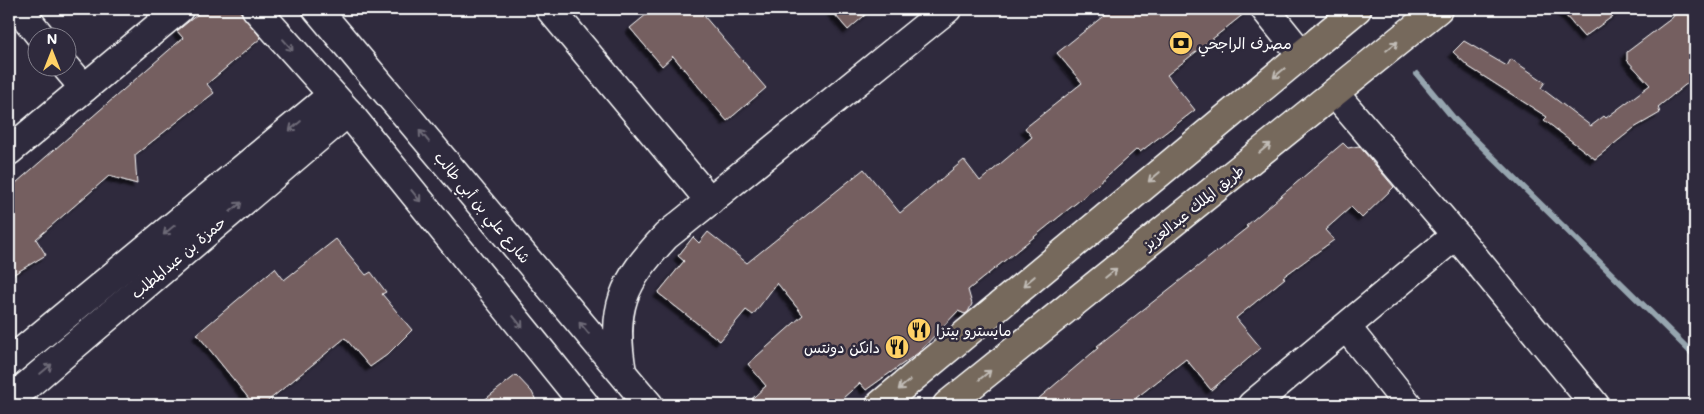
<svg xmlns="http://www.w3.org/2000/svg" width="1704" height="414" viewBox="0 0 1704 414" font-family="Mali,'Playpen Sans Arabic',sans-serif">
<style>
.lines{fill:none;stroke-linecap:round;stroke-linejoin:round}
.stream{stroke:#96a5af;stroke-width:6}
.building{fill:#745e61;stroke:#fff;filter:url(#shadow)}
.minor-casing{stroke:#fff;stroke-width:31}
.highway-casing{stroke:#fff;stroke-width:31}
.minor{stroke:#2f2a3d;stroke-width:28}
.highway{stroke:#76695c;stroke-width:28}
.oneway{stroke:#6d6a77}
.oneway2{stroke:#c1bcb6}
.labels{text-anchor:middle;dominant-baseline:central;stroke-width:5;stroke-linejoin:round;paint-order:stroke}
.poi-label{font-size:15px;fill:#fff;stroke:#2f2a3d;text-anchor:start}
.street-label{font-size:15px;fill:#fff;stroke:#2f2a3d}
</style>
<defs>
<filter id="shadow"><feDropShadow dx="-4.5" dy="4.5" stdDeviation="1" flood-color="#0009"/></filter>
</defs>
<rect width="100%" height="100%" fill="#2f2a3d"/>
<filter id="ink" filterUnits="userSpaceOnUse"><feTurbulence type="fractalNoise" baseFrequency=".02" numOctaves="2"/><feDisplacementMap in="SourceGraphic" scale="10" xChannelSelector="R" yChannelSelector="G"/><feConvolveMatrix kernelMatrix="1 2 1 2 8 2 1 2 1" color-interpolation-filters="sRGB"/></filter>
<g filter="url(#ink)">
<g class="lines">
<!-- stream -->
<polyline class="stream" points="1417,74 1455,120 1695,356"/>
</g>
<!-- building -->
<g class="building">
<polygon points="204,9 238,9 261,38 207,84 214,93 135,155 137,184 109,176 36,239 46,255 9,277 9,189 183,38 177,31"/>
<polygon points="653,9 698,9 766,88 727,121 673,56 662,66 630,28"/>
<polygon points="830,9 872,9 848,30"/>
<polygon points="1112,9 1250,9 1167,75 1195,110 1140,152 1137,149 1080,200 968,290 972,304 968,312 965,314 958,311 918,353 866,390 860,383 835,405 745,405 766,386 748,364 803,315 777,283 753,315 746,310 720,341 658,293 684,261 678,256 693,237 699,243 708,232 747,263 864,169 900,213 964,160 980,181 1032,137 1025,128 1082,83 1057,53"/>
<polygon points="1560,9 1623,9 1584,37"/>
<polygon points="1679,9 1695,9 1695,77 1658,107 1660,113 1634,128 1595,159 1544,120 1547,117 1469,67 1453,52 1464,41 1507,66 1511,59 1545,82 1541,88 1591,126 1604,116 1606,118 1650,85 1627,60 1627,52 1672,18"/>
<polygon points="1343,143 1348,148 1359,146 1394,187 1362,218 1351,207 1325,230 1334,240 1283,277 1285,278 1236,318 1261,348 1211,390 1186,359 1136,398 1141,405 1031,405 1098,348 1097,346 1248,227 1246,226"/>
<polygon points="336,239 366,275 371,272 386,292 382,294 412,330 387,355 370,367 345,338 263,405 254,405 197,334 275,268 284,280"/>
<polygon points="516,375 532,392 538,405 478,405"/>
</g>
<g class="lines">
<!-- minor casing -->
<g class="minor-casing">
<g id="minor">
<polyline points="19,9 42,38"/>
<polyline points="256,9 348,112 585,405"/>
<polyline points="317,9 649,405"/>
<polyline points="550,9 710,201"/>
<polyline points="1265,9 1302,55"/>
<polyline points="67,68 84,88"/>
<polyline points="1334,93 1456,235 1595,405"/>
<polyline points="9,151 179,9"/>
<polyline points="1347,328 1408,405"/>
<polyline points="9,362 332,95"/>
<path d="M622,372C611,308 622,283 666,236L947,9"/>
<polyline points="9,401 348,112"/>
<polyline points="1252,405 1456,235"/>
</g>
</g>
<!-- highway casing -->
<g class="highway-casing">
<g id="highway">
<polyline points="880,405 1357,9"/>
<polyline points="947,405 1438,9"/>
</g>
</g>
<!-- minor -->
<use href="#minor" class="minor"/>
<!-- highway -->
<use href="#highway" class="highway"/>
</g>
<!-- one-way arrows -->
<defs><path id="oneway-shaft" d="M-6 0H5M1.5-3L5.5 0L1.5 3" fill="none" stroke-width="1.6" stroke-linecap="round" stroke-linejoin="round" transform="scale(1.25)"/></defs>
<g class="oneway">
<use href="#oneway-shaft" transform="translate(288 45) rotate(49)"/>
<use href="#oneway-shaft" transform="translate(295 126) rotate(140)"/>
<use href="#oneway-shaft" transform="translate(424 136) rotate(-130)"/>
<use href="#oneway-shaft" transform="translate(416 196) rotate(51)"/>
<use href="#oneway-shaft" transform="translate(236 207) rotate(-40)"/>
<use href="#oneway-shaft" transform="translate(169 230) rotate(140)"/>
<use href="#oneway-shaft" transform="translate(518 322) rotate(51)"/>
<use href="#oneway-shaft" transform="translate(584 328) rotate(-130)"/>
<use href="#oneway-shaft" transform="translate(46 369) rotate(-40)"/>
</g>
<g class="oneway2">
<use href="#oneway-shaft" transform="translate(1392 46) rotate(-39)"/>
<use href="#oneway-shaft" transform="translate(1279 73) rotate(140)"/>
<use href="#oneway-shaft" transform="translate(1265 148) rotate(-39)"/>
<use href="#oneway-shaft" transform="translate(1154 177) rotate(140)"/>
<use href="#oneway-shaft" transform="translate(1111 273) rotate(-39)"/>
<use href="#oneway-shaft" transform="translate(1029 281) rotate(140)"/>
<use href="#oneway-shaft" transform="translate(985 375) rotate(-39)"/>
<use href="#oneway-shaft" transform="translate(904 385) rotate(140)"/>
</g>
</g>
<!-- icons -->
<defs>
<g id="bank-disc" transform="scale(1.25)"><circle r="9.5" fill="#ffd166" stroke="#2f2a3d"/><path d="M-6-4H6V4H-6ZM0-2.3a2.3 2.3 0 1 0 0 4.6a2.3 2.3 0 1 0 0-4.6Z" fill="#111"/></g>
<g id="restaurant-disc" transform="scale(1.25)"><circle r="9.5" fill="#ffd166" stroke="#2f2a3d"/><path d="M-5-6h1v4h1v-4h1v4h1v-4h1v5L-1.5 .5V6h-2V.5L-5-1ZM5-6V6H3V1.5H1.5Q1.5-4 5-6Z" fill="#111"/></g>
</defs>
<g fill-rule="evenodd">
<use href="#bank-disc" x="1181" y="43"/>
<use href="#restaurant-disc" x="919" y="330"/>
<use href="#restaurant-disc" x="897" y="347"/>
</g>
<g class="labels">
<!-- poi labels -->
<g class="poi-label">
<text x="1198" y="43">مصرف الراجحي</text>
<text x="936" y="330">مايسترو بيتزا</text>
<text x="880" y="347" text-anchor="end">دانكن دونتس</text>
</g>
<!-- street labels -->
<g class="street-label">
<text transform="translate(483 207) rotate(50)">شارع علي بن أبي طالب</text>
<text transform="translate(1193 207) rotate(-39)">طريق الملك عبدالعزيز</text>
<text transform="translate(178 257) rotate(-40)">حمزة بن عبدالمطلب</text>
</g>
</g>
<!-- margin -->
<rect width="1704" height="414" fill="none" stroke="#2f2a3d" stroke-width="30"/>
<rect x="15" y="15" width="1674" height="384" fill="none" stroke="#fff" stroke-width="2" filter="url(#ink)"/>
<!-- north arrow -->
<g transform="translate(52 52)"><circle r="24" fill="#2f2a3d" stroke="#827f8b"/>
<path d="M0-4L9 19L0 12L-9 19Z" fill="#ffd166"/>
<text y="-8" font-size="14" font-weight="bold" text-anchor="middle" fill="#ffffff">N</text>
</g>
</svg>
